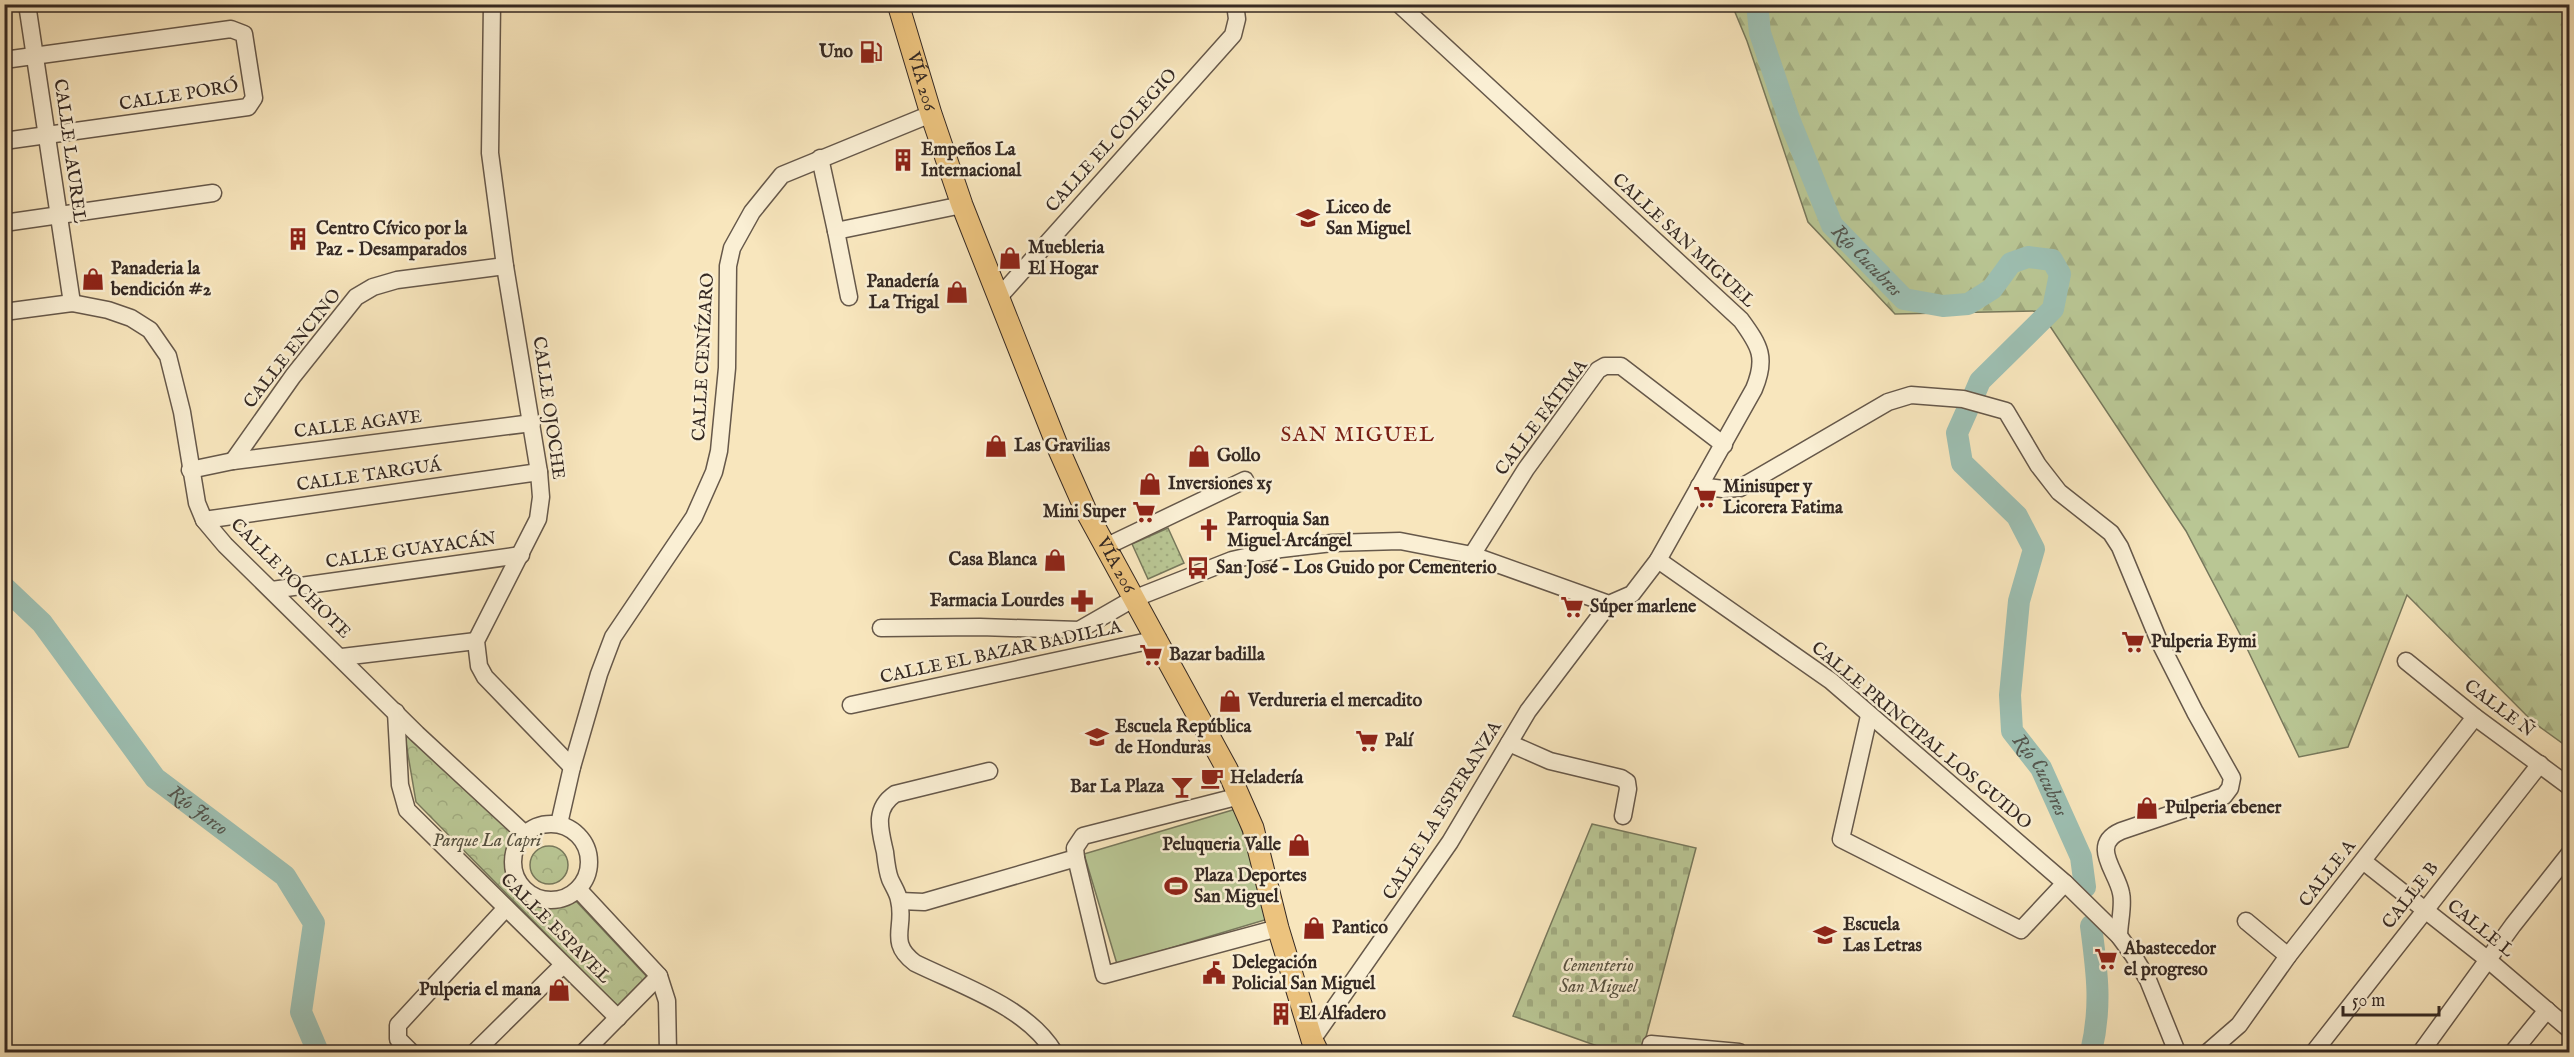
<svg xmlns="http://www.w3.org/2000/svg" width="2574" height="1057" viewBox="0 0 2574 1057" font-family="'IM FELL English',serif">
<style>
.forest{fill:url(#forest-firs);stroke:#77785c;stroke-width:1.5}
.cemetery{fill:url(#cemetery-stones);stroke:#77785c;stroke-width:1.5}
.park{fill:url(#park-crowns);stroke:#77785c;stroke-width:1.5}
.garden{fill:url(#garden-dots);stroke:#77785c;stroke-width:1.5}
.pitch{fill:#b9c694;stroke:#77785c;stroke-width:1.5}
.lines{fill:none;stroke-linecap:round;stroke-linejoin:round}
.river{stroke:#9dbfb2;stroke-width:22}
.minor-casing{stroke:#66584a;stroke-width:19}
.major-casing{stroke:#352923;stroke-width:23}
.minor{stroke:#faefd4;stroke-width:16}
.major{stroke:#ecc37e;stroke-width:21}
.labels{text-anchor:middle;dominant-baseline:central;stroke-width:5;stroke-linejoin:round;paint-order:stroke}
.poi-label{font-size:18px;font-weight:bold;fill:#352923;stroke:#faefd4;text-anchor:start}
.street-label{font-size:18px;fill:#352923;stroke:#faefd4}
.park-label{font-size:18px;font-style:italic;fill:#56503f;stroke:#faefd4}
.water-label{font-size:20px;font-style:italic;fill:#54564e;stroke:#faefd4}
.quarter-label{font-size:21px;letter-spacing:1.5px;fill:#7a1f14;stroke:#faefd4}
</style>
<defs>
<pattern id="forest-firs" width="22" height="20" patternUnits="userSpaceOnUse" patternTransform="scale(1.5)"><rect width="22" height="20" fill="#b9c694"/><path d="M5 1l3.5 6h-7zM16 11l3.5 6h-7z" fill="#a0aa7f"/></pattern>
<pattern id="cemetery-stones" width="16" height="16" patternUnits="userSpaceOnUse" patternTransform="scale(1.5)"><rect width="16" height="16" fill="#b9c694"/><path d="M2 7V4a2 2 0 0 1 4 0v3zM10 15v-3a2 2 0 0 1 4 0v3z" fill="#a0aa7f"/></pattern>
<pattern id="park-crowns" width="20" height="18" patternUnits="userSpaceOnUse" patternTransform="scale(1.5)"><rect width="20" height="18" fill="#b9c694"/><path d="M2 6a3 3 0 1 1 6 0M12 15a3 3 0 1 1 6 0" fill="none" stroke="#a0aa7f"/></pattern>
<pattern id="garden-dots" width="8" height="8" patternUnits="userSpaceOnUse" patternTransform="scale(1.5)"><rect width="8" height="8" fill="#b9c694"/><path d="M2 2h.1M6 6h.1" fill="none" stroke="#a0aa7f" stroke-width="1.8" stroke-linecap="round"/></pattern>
</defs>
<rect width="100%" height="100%" fill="#f8e6bd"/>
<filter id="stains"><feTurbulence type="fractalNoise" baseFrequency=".00333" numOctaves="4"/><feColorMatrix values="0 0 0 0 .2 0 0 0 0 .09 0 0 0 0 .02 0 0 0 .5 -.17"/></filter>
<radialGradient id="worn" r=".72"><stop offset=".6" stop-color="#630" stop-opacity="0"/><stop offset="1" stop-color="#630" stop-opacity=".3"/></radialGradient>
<!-- forest -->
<polygon class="forest" points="1732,5 2569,5 2569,748 2533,722 2407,595 2348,747 2299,757 2242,638 2186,531 2040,311 1895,314 1808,222 1747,41"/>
<!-- cemetery -->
<polygon class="cemetery" points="1592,824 1696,848 1642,1052 1614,1052 1513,1016"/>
<!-- park -->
<g class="park">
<path d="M404,731L515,836C495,883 525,918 575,900L650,980L620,1009L416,802Z"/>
<circle cx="549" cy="865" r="19"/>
</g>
<!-- garden -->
<polygon class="garden" points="1168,528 1184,563 1148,579 1132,544"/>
<!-- pitch -->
<polygon class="pitch" points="1236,809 1268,919 1117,964 1084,854"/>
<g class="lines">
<!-- river -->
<g class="river">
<path id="s1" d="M1757,4L1760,33L1789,119L1832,225L1904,299L1943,306L1968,304L1992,289L2011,263L2028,257L2052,260L2060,274L2053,309L1980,381L1974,395"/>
<path id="s2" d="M1969,406L1957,433L1962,463L2017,516L2034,549L2019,601L2010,695L2012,731L2041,768L2081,857L2085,887"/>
<path id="s3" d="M4,587L42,623L155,778L285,876L314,923L301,1012L318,1052"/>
<path d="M2091,926C2097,972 2102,1006 2091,1052"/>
</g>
<!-- minor casing -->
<g class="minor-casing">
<g id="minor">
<polyline points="27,4 72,303"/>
<polyline points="492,4 490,153 505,266 539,472 541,497 538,519 476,641 479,666 485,677 572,767"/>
<polyline points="4,60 231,29 244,34 254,98 248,107 4,141"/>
<polyline points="820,158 836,231 962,205"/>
<polyline points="4,223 213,193"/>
<polyline points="836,231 849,297"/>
<polyline points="999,297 1233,35 1237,19 1235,4"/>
<polyline points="4,312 72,303 108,310 131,318 150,330 168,356 182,412 197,503 204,520 225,545 417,734 525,834"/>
<polyline points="233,461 293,376 356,297 373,287 397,280 505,266"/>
<polyline points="190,470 233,461 532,423"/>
<path d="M1699,486L1723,489L1740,488L1888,402L1911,395L1963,399L2006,411L2038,465L2059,492L2111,533L2120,547L2159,641L2195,712L2232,778L2230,788L2224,796L2121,831C2089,845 2117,871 2121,893C2124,905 2119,923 2119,936"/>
<polyline points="204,520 539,472"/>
<polyline points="1105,547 1245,480"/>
<polyline points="1472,555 1526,469 1598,370 1605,366 1621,366 1724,445"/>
<polyline points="1658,560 1831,681 2065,883 2119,936 2133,955 2148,980 2177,1052"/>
<polyline points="272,590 521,555"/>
<path d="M881,628L980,627L1079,630L1133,599L1232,560L1281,549L1332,543L1400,541L1472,555L1609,604L1632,594L1658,560L1754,389C1767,358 1760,346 1741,320L1399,4"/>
<polyline points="342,657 476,641"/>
<polyline points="2406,661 2475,717 2570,787"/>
<polyline points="851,705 1158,639"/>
<polyline points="396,712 400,785 407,810 618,1018"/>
<polyline points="1869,716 1841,839 2021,930 2065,883"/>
<polyline points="1509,743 1550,761 1621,778 1627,782 1628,789 1623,816"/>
<path d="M989,771L895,794C873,809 880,830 885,852C886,861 887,871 890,879C893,886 898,893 899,900C906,927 887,942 915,963C962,986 1027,1007 1054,1052"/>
<circle cx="551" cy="862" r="38"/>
<polyline points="559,824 572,767 599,674 613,637 694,517 714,472 719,451 727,368 728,266 732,248 752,212 782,175 931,114"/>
<polyline points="1076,858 1104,975 1278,928"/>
<polyline points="2363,861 2487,959 2570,1030"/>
<polyline points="578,889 659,976 667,1001 668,1052"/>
<polyline points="900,901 924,902 1076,858 1075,848 1083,836 1240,796"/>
<polyline points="2246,921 2288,956"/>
<polyline points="1312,1040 1450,842 1528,711 1609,604"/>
<polyline points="411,1052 398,1039 398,1025 506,908"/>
<polyline points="475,1052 563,965"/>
<polyline points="584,1052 659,976"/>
<polyline points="1649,1052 1651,1044 1739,1052"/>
<polyline points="2208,1052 2239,1025 2288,956 2475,717"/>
<polyline points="2314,1052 2540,764"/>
<polyline points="2421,1052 2513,925 2570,853"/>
<polyline points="2513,1052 2547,1010"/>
</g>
</g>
<!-- major casing -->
<g class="major-casing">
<g id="major">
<path id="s4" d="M898,4L931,114L962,205L1059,450L1086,511L1227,769L1253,828L1278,928L1312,1040L1318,1052"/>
</g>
</g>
<!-- minor -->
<use href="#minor" class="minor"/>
<!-- major -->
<use href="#major" class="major"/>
</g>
<!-- icons -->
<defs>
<g id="fuel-bare" transform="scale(1.8)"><path d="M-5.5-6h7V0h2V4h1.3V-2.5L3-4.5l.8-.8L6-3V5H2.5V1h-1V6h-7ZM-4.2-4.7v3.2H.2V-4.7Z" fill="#8f2418" stroke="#faefd4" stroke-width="2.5" paint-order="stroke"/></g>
<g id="building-bare" transform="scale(1.8)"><path d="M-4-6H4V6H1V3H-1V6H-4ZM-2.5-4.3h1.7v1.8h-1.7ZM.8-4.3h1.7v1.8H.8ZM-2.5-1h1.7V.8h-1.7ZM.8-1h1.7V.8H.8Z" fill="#8f2418" stroke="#faefd4" stroke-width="2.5" paint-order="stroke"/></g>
<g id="school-bare" transform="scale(1.8)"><path d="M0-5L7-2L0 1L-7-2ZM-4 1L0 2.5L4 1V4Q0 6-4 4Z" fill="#8f2418" stroke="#faefd4" stroke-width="2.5" paint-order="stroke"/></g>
<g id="shop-bare" transform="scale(1.8)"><path d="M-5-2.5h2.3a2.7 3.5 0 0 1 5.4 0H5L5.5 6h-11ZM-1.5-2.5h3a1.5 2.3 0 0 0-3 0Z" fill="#8f2418" stroke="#faefd4" stroke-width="2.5" paint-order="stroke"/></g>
<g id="supermarket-bare" transform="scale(1.8)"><path d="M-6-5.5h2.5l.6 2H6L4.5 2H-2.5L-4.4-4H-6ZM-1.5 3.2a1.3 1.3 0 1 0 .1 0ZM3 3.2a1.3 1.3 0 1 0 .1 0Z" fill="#8f2418" stroke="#faefd4" stroke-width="2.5" paint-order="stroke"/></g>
<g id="church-bare" transform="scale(1.8)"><path d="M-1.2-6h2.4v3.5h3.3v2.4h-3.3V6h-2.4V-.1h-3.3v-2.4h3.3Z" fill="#8f2418" stroke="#faefd4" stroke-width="2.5" paint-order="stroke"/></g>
<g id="bus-bare" transform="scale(1.8)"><path d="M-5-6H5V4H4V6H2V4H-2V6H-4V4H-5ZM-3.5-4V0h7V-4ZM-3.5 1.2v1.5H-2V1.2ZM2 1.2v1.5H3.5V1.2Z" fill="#8f2418" stroke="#faefd4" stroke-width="2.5" paint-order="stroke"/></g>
<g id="pharmacy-bare" transform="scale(1.8)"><path d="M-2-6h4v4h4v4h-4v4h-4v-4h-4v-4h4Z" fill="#8f2418" stroke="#faefd4" stroke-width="2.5" paint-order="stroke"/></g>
<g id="cafe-bare" transform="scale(1.8)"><path d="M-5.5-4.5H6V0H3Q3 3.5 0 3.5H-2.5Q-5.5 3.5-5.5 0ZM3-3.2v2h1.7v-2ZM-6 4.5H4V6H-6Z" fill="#8f2418" stroke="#faefd4" stroke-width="2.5" paint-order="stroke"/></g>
<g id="bar-bare" transform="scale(1.8)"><path d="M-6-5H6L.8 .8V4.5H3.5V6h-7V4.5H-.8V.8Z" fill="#8f2418" stroke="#faefd4" stroke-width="2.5" paint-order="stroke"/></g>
<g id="stadium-bare" transform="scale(1.8)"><path d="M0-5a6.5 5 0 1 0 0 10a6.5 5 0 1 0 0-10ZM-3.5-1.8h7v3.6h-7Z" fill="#8f2418" stroke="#faefd4" stroke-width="2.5" paint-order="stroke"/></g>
<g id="civic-bare" transform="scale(1.8)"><path d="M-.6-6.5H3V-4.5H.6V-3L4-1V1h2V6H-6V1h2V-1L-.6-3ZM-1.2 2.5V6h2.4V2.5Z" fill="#8f2418" stroke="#faefd4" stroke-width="2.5" paint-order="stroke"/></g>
</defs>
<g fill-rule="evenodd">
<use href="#fuel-bare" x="871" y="52"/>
<use href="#building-bare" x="903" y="160"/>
<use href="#school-bare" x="1308" y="218"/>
<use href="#building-bare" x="298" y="239"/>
<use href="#shop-bare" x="1010" y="258"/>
<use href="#shop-bare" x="93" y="279"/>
<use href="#shop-bare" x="957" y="292"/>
<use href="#shop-bare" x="996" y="446"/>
<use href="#shop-bare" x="1199" y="456"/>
<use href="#shop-bare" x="1150" y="484"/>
<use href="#supermarket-bare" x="1705" y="497"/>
<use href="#supermarket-bare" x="1144" y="512"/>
<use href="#church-bare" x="1209" y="530"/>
<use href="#shop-bare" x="1055" y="560"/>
<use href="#bus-bare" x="1198" y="568"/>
<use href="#pharmacy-bare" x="1082" y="601"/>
<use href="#supermarket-bare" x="1572" y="607"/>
<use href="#supermarket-bare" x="2133" y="642"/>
<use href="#supermarket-bare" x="1151" y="655"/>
<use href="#shop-bare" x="1230" y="701"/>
<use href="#school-bare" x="1097" y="737"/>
<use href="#supermarket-bare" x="1367" y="741"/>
<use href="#cafe-bare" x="1212" y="778"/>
<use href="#bar-bare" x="1182" y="787"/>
<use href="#shop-bare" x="2147" y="808"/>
<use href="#shop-bare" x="1299" y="845"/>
<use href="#stadium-bare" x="1176" y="886"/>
<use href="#shop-bare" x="1314" y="928"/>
<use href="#school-bare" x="1825" y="935"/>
<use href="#supermarket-bare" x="2106" y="959"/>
<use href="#civic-bare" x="1214" y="973"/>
<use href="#shop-bare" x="559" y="990"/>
<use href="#building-bare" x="1281" y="1014"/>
</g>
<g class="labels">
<!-- poi labels -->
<g class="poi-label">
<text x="853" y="52" text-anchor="end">Uno</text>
<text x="921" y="150">Empeños La<tspan x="921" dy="21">Internacional</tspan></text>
<text x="1326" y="208">Liceo de<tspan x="1326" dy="21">San Miguel</tspan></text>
<text x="316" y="229">Centro Cívico por la<tspan x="316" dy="21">Paz - Desamparados</tspan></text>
<text x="1028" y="248">Muebleria<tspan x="1028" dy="21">El Hogar</tspan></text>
<text x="111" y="269">Panaderia la<tspan x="111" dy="21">bendición #2</tspan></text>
<text x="939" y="282" text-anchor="end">Panadería<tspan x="939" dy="21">La Trigal</tspan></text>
<text x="1014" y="446">Las Gravilias</text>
<text x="1217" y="456">Gollo</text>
<text x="1168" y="484">Inversiones x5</text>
<text x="1723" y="487">Minisuper y<tspan x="1723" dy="21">Licorera Fatima</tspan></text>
<text x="1126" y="512" text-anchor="end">Mini Super</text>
<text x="1227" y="520">Parroquia San<tspan x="1227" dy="21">Miguel Arcángel</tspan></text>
<text x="1037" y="560" text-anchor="end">Casa Blanca</text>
<text x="1216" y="568">San José - Los Guido por Cementerio</text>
<text x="1064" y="601" text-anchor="end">Farmacia Lourdes</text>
<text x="1590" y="607">Súper marlene</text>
<text x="2151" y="642">Pulperia Eymi</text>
<text x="1169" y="655">Bazar badilla</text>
<text x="1248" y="701">Verdureria el mercadito</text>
<text x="1115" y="727">Escuela República<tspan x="1115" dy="21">de Honduras</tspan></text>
<text x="1385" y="741">Palí</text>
<text x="1230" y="778">Heladería</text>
<text x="1164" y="787" text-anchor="end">Bar La Plaza</text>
<text x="2165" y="808">Pulperia ebener</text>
<text x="1281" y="845" text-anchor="end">Peluqueria Valle</text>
<text x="1194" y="876">Plaza Deportes<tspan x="1194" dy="21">San Miguel</tspan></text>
<text x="1843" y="925">Escuela<tspan x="1843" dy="21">Las Letras</tspan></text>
<text x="1332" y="928">Pantico</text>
<text x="2124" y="949">Abastecedor<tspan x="2124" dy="21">el progreso</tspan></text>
<text x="1232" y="963">Delegación<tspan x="1232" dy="21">Policial San Miguel</tspan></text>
<text x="541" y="990" text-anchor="end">Pulperia el mana</text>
<text x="1299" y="1014">El Alfadero</text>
</g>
<!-- street labels -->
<g class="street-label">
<text stroke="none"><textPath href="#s4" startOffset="81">VÍA 206</textPath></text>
<text transform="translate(179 96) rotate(-9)">CALLE PORÓ</text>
<text transform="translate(1112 141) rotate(-48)">CALLE EL COLEGIO</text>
<text transform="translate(69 151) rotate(82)">CALLE LAUREL</text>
<text transform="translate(1683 241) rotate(43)">CALLE SAN MIGUEL</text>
<text transform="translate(293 349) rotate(-52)">CALLE ENCINO</text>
<text transform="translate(704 357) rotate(-87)">CALLE CENÍZARO</text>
<text transform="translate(548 408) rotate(82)">CALLE OJOCHE</text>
<text transform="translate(1542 418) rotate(-53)">CALLE FÁTIMA</text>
<text transform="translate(358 425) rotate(-7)">CALLE AGAVE</text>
<text transform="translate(369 476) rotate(-8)">CALLE TARGUÁ</text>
<text transform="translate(411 551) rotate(-8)">CALLE GUAYACÁN</text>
<text stroke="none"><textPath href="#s4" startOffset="603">VÍA 206</textPath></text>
<text transform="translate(290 579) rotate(45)">CALLE POCHOTE</text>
<text transform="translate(1001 653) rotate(-12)">CALLE EL BAZAR BADILLA</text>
<text transform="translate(2499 709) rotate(37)">CALLE Ñ</text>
<text transform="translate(1921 736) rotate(40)">CALLE PRINCIPAL LOS GUIDO</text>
<text transform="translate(1443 811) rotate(-58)">CALLE LA ESPERANZA</text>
<text transform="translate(2328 874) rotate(-52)">CALLE A</text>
<text transform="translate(2411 896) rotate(-52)">CALLE B</text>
<text transform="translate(555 929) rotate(45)">CALLE ESPAVEL</text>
<text transform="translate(2480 929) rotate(39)">CALLE L</text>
</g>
<!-- park labels -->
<g class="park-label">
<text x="487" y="841">Parque La Capri</text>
<text x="1598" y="966">Cementerio<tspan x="1598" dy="21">San Miguel</tspan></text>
</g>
<!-- water labels -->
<g class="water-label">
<text stroke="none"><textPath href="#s1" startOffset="284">Río Cucubres</textPath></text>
<text stroke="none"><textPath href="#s2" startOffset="411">Río Cucubres</textPath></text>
<text stroke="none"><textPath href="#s3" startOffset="298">Río Jorco</textPath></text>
</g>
<!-- quarter labels -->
<g class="quarter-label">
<text x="1358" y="435">SAN MIGUEL</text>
</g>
</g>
<!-- margin -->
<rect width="2574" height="1057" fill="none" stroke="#f8e6bd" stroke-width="24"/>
<rect x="6" y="6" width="2562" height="1045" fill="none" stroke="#352923" stroke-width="3"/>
<rect x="12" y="12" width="2550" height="1033" fill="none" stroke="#352923" stroke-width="1.5"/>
<!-- scale -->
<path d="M2343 1006v9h96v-9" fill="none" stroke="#352923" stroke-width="3"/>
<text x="2352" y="1006" font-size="18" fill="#352923" stroke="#faefd4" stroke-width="4.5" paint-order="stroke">50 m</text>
<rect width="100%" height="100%" filter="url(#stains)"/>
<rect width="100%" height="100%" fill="url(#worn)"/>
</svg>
